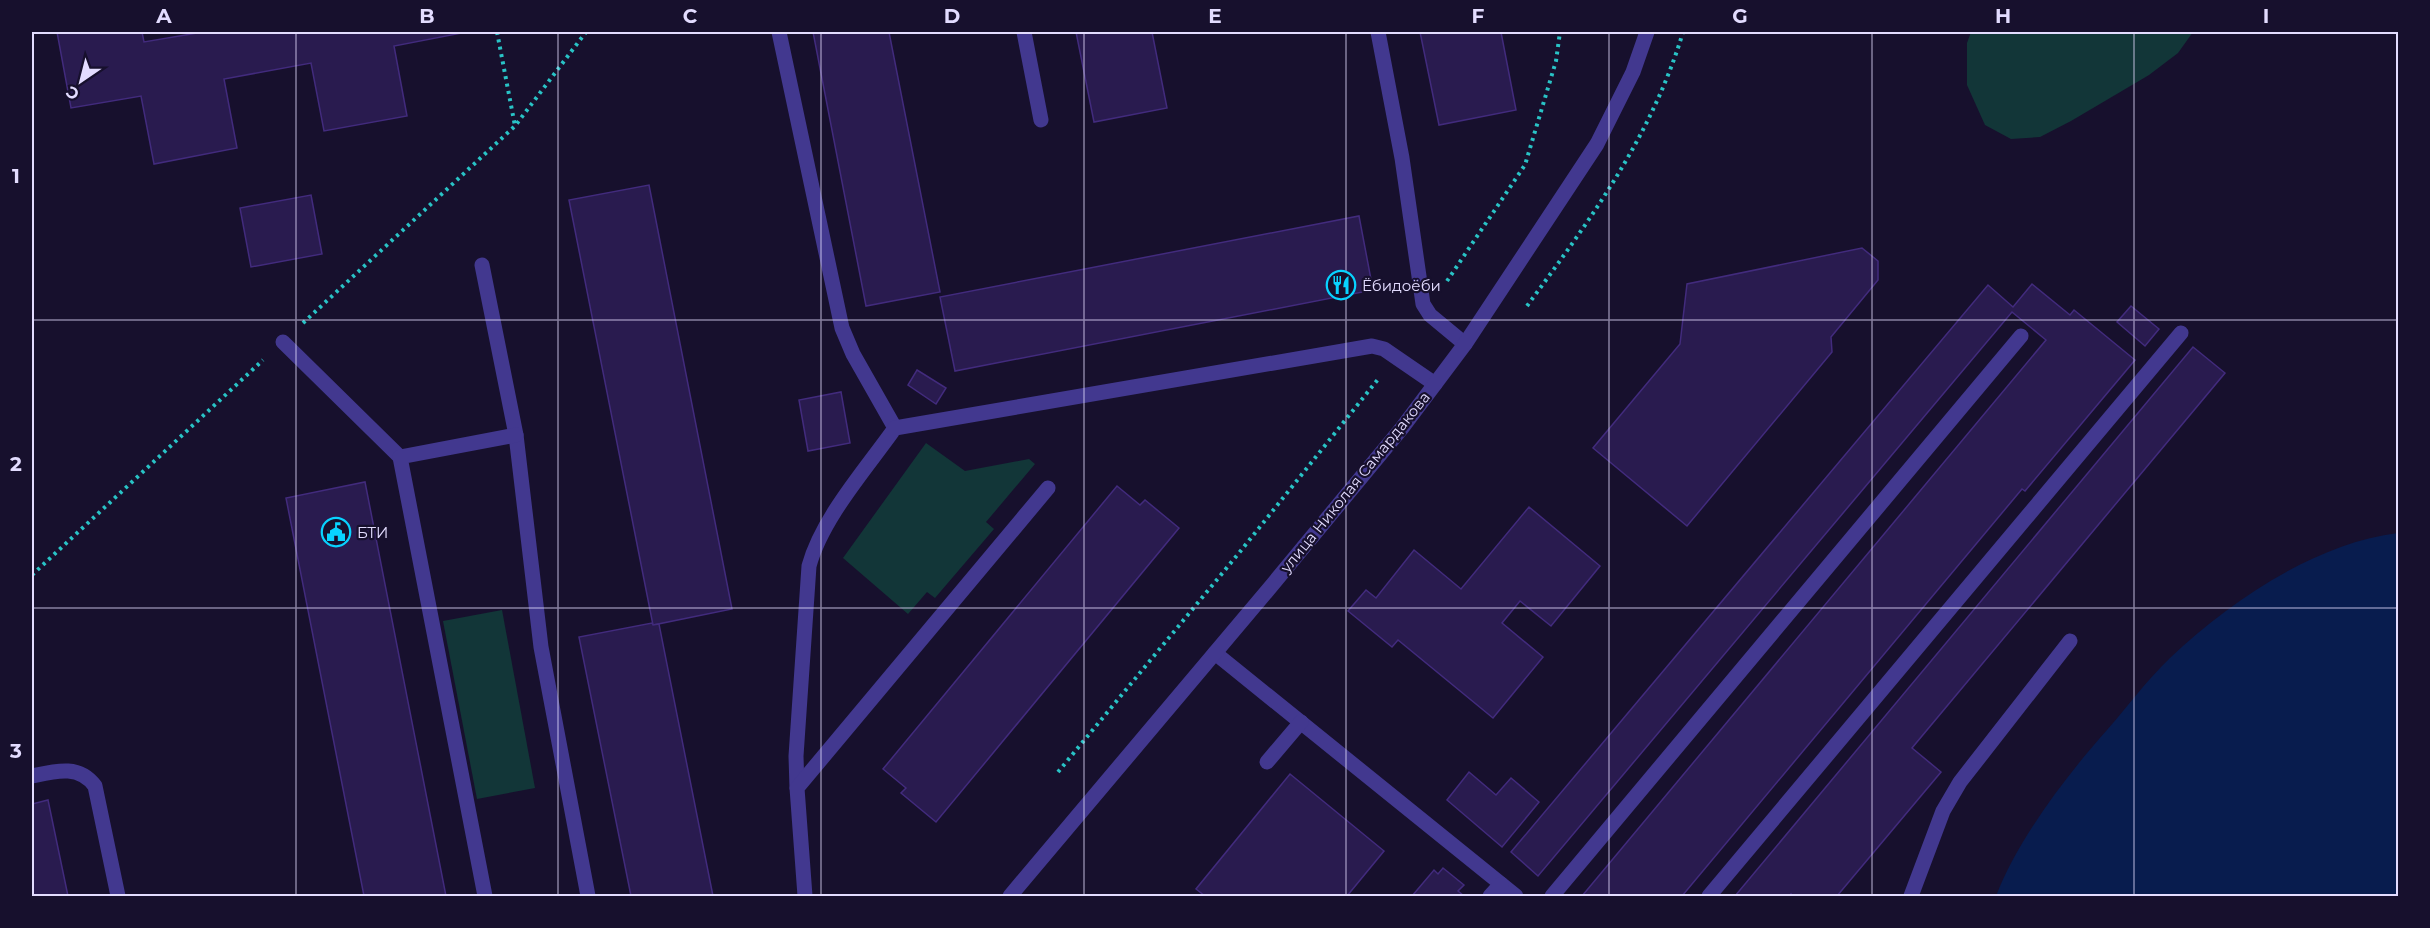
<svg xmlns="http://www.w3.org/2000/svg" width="2430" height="928" viewBox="0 0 2430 928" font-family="Montserrat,sans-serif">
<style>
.green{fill:#123638}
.water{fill:#081c4e}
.building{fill:#291b4f;stroke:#422b7d;stroke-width:1.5}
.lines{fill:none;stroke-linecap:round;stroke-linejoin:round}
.path{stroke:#29c3c6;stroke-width:4;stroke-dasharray:3 4.5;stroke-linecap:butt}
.minor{stroke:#42388f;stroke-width:15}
.grid{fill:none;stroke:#e3dcff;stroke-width:1.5;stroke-opacity:0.55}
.labels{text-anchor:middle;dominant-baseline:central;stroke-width:4.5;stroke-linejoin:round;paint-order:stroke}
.poi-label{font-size:15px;fill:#e3dcff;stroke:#17102d;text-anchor:start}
.street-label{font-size:15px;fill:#e3dcff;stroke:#17102d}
.neatline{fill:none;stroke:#e3dcff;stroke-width:2}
.grid-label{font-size:20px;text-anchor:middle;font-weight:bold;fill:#e3dcff}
</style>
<rect width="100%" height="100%" fill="#17102d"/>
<!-- green -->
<g class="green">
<polygon points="1971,32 2193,32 2178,53 2149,75 2071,121 2040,137 2011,139 1985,125 1967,85 1967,43"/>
<polygon points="926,443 965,471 1029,459 1035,464 986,522 994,529 935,598 927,592 908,614 843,558"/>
<polygon points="502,610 535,788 477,799 443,621"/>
</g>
<!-- water -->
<path class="water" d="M2398,533V896H1996C2018,839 2066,776 2107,730C2128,706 2147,680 2170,658C2230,601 2316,543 2398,533Z"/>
<!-- building -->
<g class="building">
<polygon points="57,32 142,32 144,42 203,32 462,32 462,33 394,46 407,116 324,131 311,63 224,79 237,148 154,164 141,96 71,108"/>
<polygon points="813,32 889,32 940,292 866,306"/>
<polygon points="1076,32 1152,32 1167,108 1094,122"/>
<polygon points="1420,32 1501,32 1516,110 1439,125"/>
<polygon points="649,185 732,609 653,625 569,200"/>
<polygon points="311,195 322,254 251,267 240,208"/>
<polygon points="1359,216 1373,290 955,371 940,297"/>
<polygon points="1862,248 1878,261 1878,280 1831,337 1832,352 1687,526 1593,448 1680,344 1687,284"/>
<polygon points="2032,284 2070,315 2074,310 2135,360 2025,491 2022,489 1682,896 1582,896 2046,340 2012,312 1538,876 1511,852 1988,285 2013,307"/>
<polygon points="2131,306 2159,329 2145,346 2117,322"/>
<polygon points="2193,347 2225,373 1912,748 1941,772 1837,896 1794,896 1791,894 1788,896 1735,896"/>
<polygon points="917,370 946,388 936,404 908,385"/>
<polygon points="841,392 850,443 808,451 799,400"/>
<polygon points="365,482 446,896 364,896 286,498"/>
<polygon points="1117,486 1140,505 1145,500 1179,528 936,822 901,793 906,788 883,769"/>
<polygon points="1529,507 1600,566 1551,626 1520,601 1502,623 1543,657 1493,718 1398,640 1392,647 1348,611 1366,590 1376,598 1414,550 1461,589"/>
<polygon points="652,623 653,625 659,624 713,896 631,896 579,637"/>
<polygon points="1469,772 1496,795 1511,778 1539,802 1502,847 1447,800"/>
<polygon points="1290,774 1384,851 1347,896 1205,896 1196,889"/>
<polygon points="48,800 68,896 32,896 32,804"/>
<polygon points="1443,868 1464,885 1458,891 1464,896 1412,896 1434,870 1438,874"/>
</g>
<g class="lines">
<!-- path -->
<g class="path">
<polyline points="497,32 515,126"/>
<polyline points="1447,281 1525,165 1556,61 1560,32"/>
<path d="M1527,306C1590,220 1652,136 1683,32"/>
<polyline points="303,323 515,126 586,32"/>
<polyline points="32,575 263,360"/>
<polyline points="1058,772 1239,553 1379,378"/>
</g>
<!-- minor -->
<g class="minor">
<polyline points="779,32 842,328 853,354 895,428"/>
<polyline points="1024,32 1041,120"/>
<polyline points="1378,32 1402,158 1423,304 1430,315 1465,344"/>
<polyline points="482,265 516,435 541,647 588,896"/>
<polyline points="283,342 400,457"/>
<polyline points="1215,653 1516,896"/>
<polyline points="1267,762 1301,722"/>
<path d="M32,776C55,771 79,764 95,786L118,896"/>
<path d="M797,788L796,756L809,566C822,518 866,469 895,428L1372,346L1384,349L1435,384"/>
<polyline points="485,896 400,457 516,435"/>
<polyline points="805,896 797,788 1048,488"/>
<polyline points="1010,896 1273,584 1402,428 1465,344 1597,144 1633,72 1647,32"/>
<polyline points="1490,896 1501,884"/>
<polyline points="1552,896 2021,336"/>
<polyline points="1709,896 2181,333"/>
<polyline points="1911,896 1943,811 1960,782 2070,641"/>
</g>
</g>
<!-- grid -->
<path class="grid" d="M296,32V896M558,32V896M821,32V896M1084,32V896M1346,32V896M1609,32V896M1872,32V896M2134,32V896M32,320H2398M32,608H2398"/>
<!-- icons -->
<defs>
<g id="restaurant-ring" transform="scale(1.5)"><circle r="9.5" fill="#17102d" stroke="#08d3ff" stroke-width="1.5"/><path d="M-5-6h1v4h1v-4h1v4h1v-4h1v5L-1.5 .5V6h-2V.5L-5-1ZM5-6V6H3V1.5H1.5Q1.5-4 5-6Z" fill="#08d3ff"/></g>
<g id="civic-ring" transform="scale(1.5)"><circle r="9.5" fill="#17102d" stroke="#08d3ff" stroke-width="1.5"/><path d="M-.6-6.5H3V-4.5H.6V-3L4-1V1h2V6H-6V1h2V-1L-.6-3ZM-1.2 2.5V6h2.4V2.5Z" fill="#08d3ff"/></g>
</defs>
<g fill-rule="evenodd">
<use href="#restaurant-ring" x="1341" y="285"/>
<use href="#civic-ring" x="336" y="532"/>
</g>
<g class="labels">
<!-- poi labels -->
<g class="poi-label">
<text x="1362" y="285">Ёбидоёби</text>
<text x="357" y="532">БТИ</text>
</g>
<!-- street labels -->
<g class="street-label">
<text transform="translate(1355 482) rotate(-51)">улица Николая Самардакова</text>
</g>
</g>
<!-- border -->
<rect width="2430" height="928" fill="none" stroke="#17102d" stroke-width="66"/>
<!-- north arrow -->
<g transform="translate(81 81) rotate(215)" stroke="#17102d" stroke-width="4.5" paint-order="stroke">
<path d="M0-4.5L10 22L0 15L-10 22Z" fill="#e3dcff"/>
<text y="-9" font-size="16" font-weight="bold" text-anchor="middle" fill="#e3dcff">С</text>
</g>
<rect x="33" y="33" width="2364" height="862" class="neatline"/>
<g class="grid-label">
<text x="164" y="23">A</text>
<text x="427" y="23">B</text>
<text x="690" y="23">C</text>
<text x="952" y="23">D</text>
<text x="1215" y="23">E</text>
<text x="1478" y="23">F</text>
<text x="1740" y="23">G</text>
<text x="2003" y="23">H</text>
<text x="2266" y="23">I</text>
<text x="16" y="183">1</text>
<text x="16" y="471">2</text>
<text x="16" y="758">3</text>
</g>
</svg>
